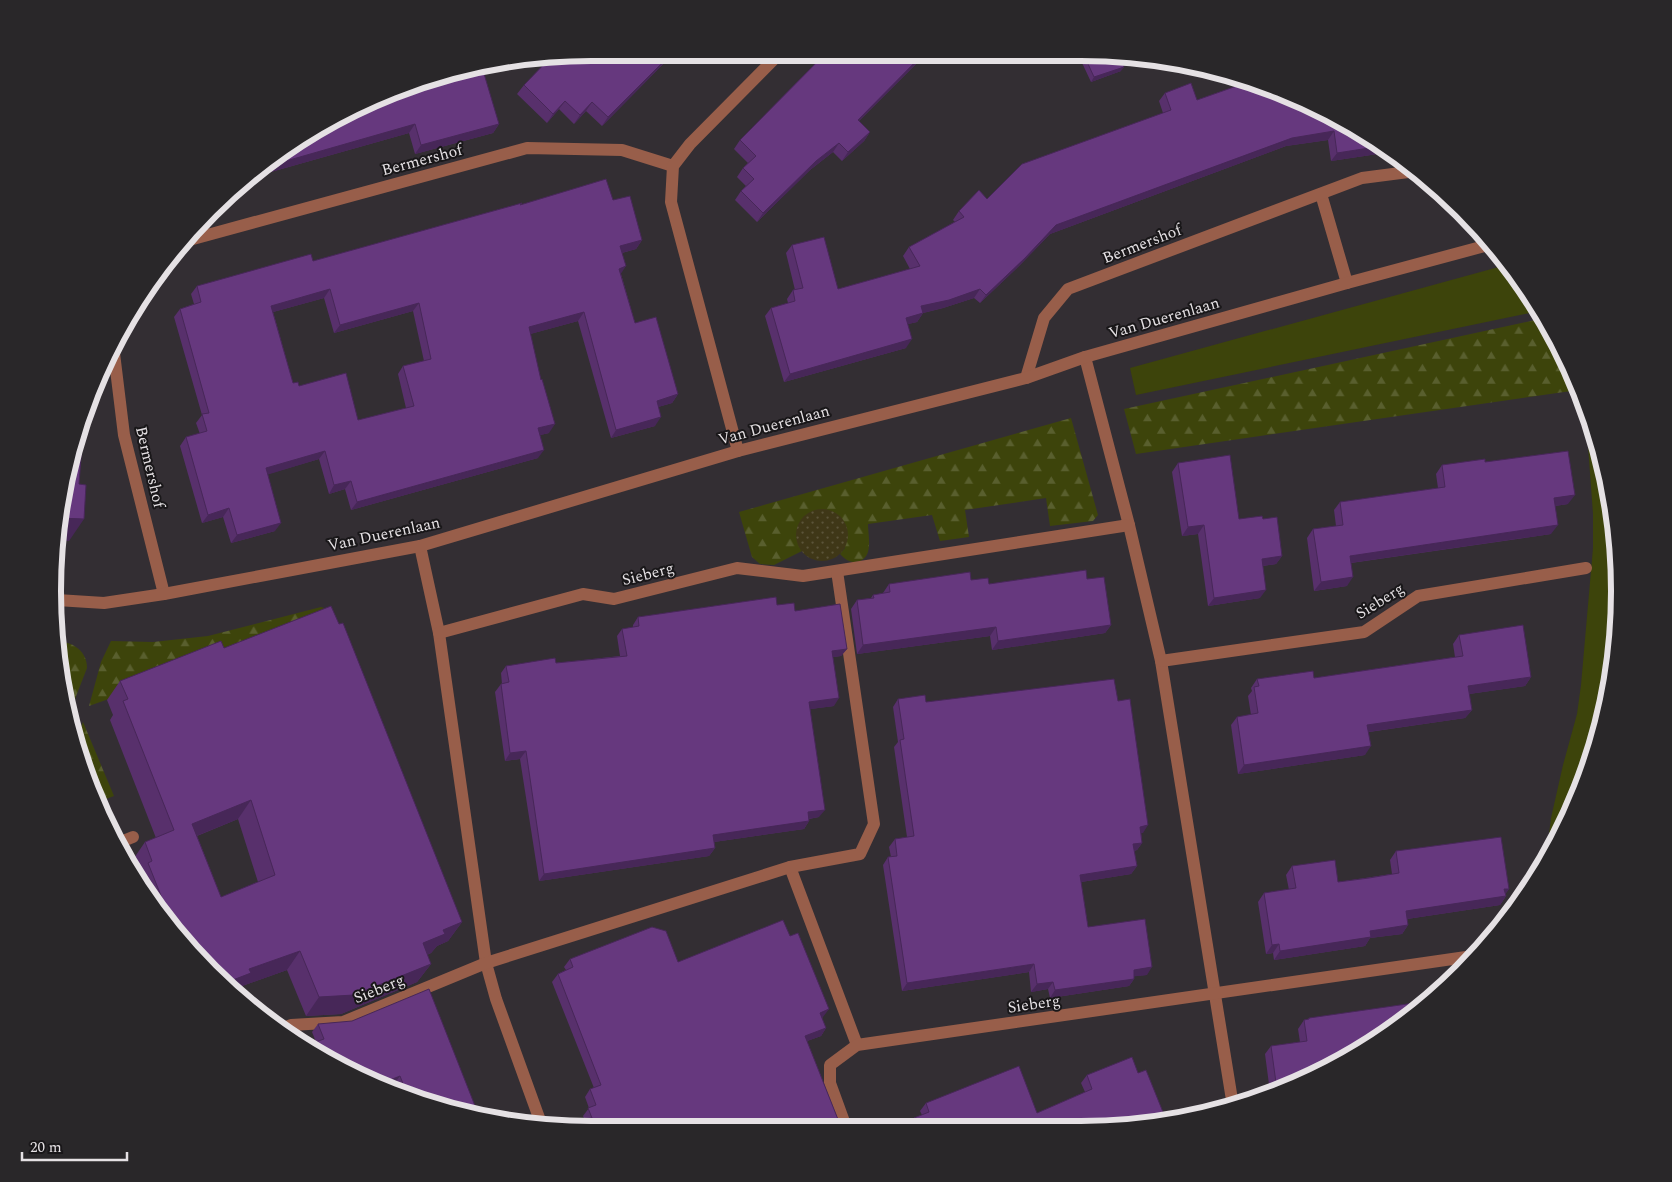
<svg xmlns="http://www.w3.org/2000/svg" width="1672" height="1182" viewBox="0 0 1672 1182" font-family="Spectral,serif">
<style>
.green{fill:#3d440b}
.forest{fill:url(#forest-firs)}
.sand{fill:url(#sand-dots)}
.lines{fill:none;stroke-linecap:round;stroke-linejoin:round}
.minor{stroke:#985e4a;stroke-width:12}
.wall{fill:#58306c;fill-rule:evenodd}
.shaded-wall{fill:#472758}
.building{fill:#66387e;stroke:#472758;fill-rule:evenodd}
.labels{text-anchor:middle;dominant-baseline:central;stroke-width:4;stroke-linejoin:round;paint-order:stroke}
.street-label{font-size:16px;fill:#e5e1e4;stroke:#191719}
.rim{fill:none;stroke:#e5e1e4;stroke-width:6}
</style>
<defs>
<pattern id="forest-firs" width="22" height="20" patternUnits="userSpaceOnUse" patternTransform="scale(1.25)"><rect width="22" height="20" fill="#3d440b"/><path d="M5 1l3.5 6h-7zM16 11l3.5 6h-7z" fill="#595f2e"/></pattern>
<pattern id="sand-dots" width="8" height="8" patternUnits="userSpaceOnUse" patternTransform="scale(1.25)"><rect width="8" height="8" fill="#3f3717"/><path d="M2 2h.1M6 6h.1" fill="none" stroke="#5b5439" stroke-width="1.8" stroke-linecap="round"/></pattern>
</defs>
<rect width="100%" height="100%" fill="#332e33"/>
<!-- green -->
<g class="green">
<polygon points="1506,265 1539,311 1136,395 1130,368"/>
<polygon points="1588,446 1598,446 1615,520 1618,626 1601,730 1564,829 1553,846 1547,850 1551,818 1563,765 1577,714 1581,685 1593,548 1593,514"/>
</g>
<!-- forest -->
<g class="forest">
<polygon points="1540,319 1547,322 1569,369 1571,391 1136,454 1124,409"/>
<polygon points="1584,403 1591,418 1598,446 1588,446"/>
<path d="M1071,418L1098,515L1093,521L1050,526L1046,498L965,510L969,537L940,541L932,515L868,524C868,537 875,561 854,562C848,562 844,558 840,554L845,548L810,513C796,524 793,535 802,551L774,565L760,564L752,557L739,512Z"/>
<polygon points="321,607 332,611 335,618 89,706 101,662 111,641 153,642 208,636"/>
<path d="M57,641C73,642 87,651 87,668L68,717L57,662Z"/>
<polygon points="83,722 114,796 98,802 75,741"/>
</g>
<!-- sand -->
<circle class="sand" cx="822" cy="535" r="26"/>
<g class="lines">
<!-- minor -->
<g class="minor">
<polyline points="1321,194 1347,283"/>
<polyline points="182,242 527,148 622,150 673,166"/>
<polyline points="113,345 124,435 164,594"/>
<polyline points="1085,357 1129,525 1161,661 1233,1106"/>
<polyline points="1026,378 1044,318 1068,289 1362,178 1416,171"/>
<polyline points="738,451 671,202 673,166 690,144 780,53"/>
<polyline points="420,546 439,633 486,963 496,999 542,1126"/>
<polyline points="57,600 104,603 164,594 420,546 738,451 1026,378 1085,357 1347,283 1492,244"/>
<polyline points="439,633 583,594 614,599 737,568 803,576 1129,525"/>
<polyline points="1161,661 1364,632 1418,596 1586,568"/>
<polyline points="118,843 133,837"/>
<polyline points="790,867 857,1045"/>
<polyline points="281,1029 291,1025 343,1022 486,963 790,867 860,854 874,824 837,571"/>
<polyline points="846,1127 830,1083 830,1065 857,1045 1473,956"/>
</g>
</g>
<!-- wall -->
<g class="wall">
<polygon points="591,52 675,52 602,126 586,111 574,124 559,109 547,123 517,94 524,85"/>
<polygon points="827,52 928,52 859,121 870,132 864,141 842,161 833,152 810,170 757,222 735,200 741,191 746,186 737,177 743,168 748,163 734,149 740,140"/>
<polygon points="1077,52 1119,56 1121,71 1091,82"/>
<polygon points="1248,82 1391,152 1331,161 1328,140 1286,146 1050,234 1019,266 980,303 974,298 943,308 923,313 917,322 908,324 906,348 784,382 765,316 771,308 788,303 787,299 793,290 795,290 786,253 792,245 838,289 910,269 903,256 909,247 955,222 953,220 959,211 987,199 1163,113 1159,101 1165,93 1197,100"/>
<polygon points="353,108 499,124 493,133 415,154 409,133 253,177 292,143"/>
<path d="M613,200L642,240L636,249L622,253L621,274L635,323L678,394L672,403L658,407L655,426L611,438L578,321L530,334L549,433L540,435L538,458L351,510L345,489L329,494L319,459L268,474L275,531L231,543L223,517L202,523L180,446L186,437L200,434L196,423L202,415L174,317L180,309L194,304L191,294L197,286L313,261L520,205ZM324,298L334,333L413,311L424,361L403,366L398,374L406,408L358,420L299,386L293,383L273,312Z"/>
<polygon points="1485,462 1568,504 1555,506 1551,534 1351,563 1347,586 1314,591 1307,538 1313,529 1336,526 1334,510 1340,502 1438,488 1436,474 1442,465"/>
<polygon points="1178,463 1239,519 1263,519 1282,556 1276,564 1263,566 1260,598 1208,606 1198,534 1182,536 1172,472"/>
<polygon points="1087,579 1111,625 1105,633 992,650 990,636 857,654 851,609 857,600 871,598 873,595 883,593 889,584 971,580 989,584"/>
<polygon points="777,605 795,611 847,649 841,656 833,657 834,706 810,709 819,817 809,819 809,821 804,829 714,842 715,848 709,856 539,881 520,759 505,761 495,692 501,684 502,684 501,673 506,666 556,663 620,656 617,636 622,629 633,627 633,625 638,617"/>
<polygon points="1459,635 1531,677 1525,686 1469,694 1472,710 1465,718 1369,732 1365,755 1238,774 1231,725 1237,717 1251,715 1248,696 1252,691 1251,688 1257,679 1314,678 1455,657 1453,644"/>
<path d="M224,648L462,922L448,941L437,946L431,953L427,955L431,964L417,982L341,1014L306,1016L287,970L242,986L238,991L186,946L134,868L132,861L145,842L156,838L110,720L113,715L107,700L120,681ZM238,819L258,882L221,897L197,836Z"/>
<polygon points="898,699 926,702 1118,701 1143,833 1141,833 1142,843 1137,850 1134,851 1137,866 1131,874 1081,882 1088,927 1147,975 1134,976 1134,979 1129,986 1050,998 1048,989 1031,992 1029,972 902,991 883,865 888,857 891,857 889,847 895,839 907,837 894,747 898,742 893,707"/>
<polygon points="1396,851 1509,889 1505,894 1506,896 1500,905 1407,919 1408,925 1402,934 1370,938 1365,946 1274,960 1273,953 1266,954 1258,902 1264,893 1289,890 1286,875 1292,866 1338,882 1392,874 1390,860"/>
<polygon points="570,959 678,962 823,1017 822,1018 826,1028 821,1036 807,1041 841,1127 588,1128 583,1116 589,1108 585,1097 590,1089 594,1088 552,982 558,974 566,970 564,967"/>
<polygon points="1309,1018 1319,1074 1270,1092 1265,1054 1271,1046 1300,1042 1298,1029 1304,1020 1308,1019"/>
<polygon points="318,1024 479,1116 452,1111 397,1091 394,1084 316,1042 312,1032"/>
<polygon points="1138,1073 1152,1125 909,1126 908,1126 914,1118 922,1115 920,1111 926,1103 1037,1113 1085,1092 1081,1083 1087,1075"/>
</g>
<!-- shaded-wall -->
<g class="shaded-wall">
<polygon points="673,52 675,52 602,126 608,117"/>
<polygon points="925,52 928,52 851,129 858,120"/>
<polygon points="1124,67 1121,71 1091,82 1094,77"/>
<polygon points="565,101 559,109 547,123 553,114"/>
<polygon points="592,102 586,111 574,124 580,115"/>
<polygon points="415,124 409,133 253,177 265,167"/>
<polygon points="499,124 493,133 415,154 421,145"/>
<polygon points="1334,131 1328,140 1286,146 1050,234 1019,266 980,303 986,295 1056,225 1292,138"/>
<polygon points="870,132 864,141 842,161 848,152"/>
<polygon points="839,143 833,152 810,170 757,222 763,213 816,161"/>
<polygon points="1382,146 1391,152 1331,161 1337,153"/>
<polygon points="642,240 636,249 614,255 620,246"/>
<polygon points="626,266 620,275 619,269"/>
<polygon points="330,289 324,298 266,314 271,306"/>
<polygon points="980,289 974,298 943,308 923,313 917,322 900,326 906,318 921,306"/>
<polygon points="419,303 413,311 334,333 340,325"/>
<polygon points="584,312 578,321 523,336 529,327"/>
<polygon points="912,339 906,348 784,382 790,374"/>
<polygon points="678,394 672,403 651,409 657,401"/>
<polygon points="661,417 655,426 611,438 616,430"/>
<polygon points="555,424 549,433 532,437 538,428"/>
<polygon points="544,450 538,458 351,510 357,502"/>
<polygon points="325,451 319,459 260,477 266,468"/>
<polygon points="351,481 345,489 329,494 334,485"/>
<polygon points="1575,495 1568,504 1548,507 1554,498"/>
<polygon points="229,508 223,517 202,523 208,515"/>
<polygon points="58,518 84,519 69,541 57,540 57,520"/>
<polygon points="281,523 275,531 231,543 237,535"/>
<polygon points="1204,525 1198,534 1182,536 1188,527"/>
<polygon points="1558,525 1551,534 1343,564 1350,556"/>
<polygon points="1282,556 1276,564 1256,567 1262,559"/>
<polygon points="1353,577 1347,586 1314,591 1321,582"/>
<polygon points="1266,590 1260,598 1208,606 1214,598"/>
<polygon points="1111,625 1105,633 992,650 998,641"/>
<polygon points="996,627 990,636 857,654 863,645"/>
<polygon points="847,649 841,656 827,658 832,651"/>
<polygon points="1531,677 1525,686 1462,695 1468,686"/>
<polygon points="839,698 834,706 804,710 809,702"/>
<polygon points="1472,710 1465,718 1361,733 1367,725"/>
<polygon points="1371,746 1365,755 1238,774 1244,765"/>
<polygon points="526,751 520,759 505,761 510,753"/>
<polygon points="251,800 238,819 179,843 192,824"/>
<polygon points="825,810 819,817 802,820 808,812"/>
<polygon points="809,821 804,829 707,843 713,835"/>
<polygon points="1148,825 1143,833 1135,834 1140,827"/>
<polygon points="1142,843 1137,850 1128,852 1133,844"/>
<polygon points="715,848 709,856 539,881 544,874"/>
<polygon points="1137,866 1131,874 1075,883 1080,875"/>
<polygon points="1504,889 1509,889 1504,896 1506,896 1500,905 1400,920 1406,911"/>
<polygon points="462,922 448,941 437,946 431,953 409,962 423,943 443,930"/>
<polygon points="1408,925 1402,934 1370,938 1365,946 1274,960 1280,951 1370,931"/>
<polygon points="1279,944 1273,953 1266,954 1272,945"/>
<polygon points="300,951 287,970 242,986 238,991 236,992 225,983 249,969"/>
<polygon points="431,964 417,982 341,1014 306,1016 319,997"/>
<polygon points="1034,964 1029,972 902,991 907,983"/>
<polygon points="1152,967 1147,975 1129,977 1134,970"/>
<polygon points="1134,979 1129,986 1050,998 1055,990"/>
<polygon points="1053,982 1048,989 1031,992 1037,984"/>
<polygon points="829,1009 823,1017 815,1021 820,1013"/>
<polygon points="826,1028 821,1036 799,1044 805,1036"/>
<polygon points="1324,1071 1319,1074 1310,1078 1313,1072"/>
<polygon points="400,1076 394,1084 387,1087 380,1084"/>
</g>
<!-- building -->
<g class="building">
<polygon points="591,52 673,52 608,117 592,102 580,115 565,101 553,114 524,85 550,58"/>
<polygon points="827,52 925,52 858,120 870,132 848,152 839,143 816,161 763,213 741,191 754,179 743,168 756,156 740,140"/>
<polygon points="1083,53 1119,56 1124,67 1094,77"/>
<polygon points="482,67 499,124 421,145 415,124 265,167 292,143 353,108 451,71"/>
<polygon points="1248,82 1287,93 1350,124 1382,146 1337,153 1334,131 1292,138 1056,225 1025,258 986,295 980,289 949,300 921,306 923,313 906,318 912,339 790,374 771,308 795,301 793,290 803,288 792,245 824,237 838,289 920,266 909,247 964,217 959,211 979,190 987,199 1022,164 1171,110 1165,93 1191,83 1197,100"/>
<path d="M606,179L613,200L630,196L642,240L620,246L626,266L619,269L635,323L656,317L678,394L657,401L661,417L616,430L584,312L529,327L541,380L542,379L555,424L538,428L544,450L357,502L351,481L334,485L325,451L266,468L281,523L237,535L229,508L208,515L186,437L207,431L202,414L209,413L180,309L201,302L197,286L311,254L313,261L522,203L520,205ZM330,289L340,325L419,303L431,359L403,366L414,406L358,420L346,373L299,386L298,382L293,383L271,306Z"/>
<polygon points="78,444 82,444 79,484 86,485 84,519 58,518"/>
<polygon points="1568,451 1575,495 1554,498 1558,525 1350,556 1353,577 1321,582 1313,529 1343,525 1340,502 1445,487 1442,465 1485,459 1485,462"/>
<polygon points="1230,455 1239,519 1262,516 1263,519 1277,517 1282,556 1262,559 1266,590 1214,598 1204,525 1188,527 1178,463"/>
<polygon points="1086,570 1087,579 1104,577 1111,625 998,641 996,627 863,645 857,600 874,598 873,595 890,592 889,584 970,572 971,580 988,578 989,584"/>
<polygon points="776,597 777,605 794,603 795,611 840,604 847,649 832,651 839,698 809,702 825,810 808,812 809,821 713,835 715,848 544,874 526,751 510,753 501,684 509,682 506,666 555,658 556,663 627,656 622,629 639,626 638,617"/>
<path d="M331,606L339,624L343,623L462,922L443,930L445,934L423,943L431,964L354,995L319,997L300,951L249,969L251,973L225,983L186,946L173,926L148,863L152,861L145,842L174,830L123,701L128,699L120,681L221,641L224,648ZM251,800L275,875L221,897L192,824Z"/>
<polygon points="1523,625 1531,677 1468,686 1472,710 1367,725 1371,746 1244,765 1237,717 1258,713 1254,687 1259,686 1257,679 1313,671 1314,678 1463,656 1459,635"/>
<polygon points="1114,679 1118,701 1130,699 1148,825 1140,827 1142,843 1133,844 1137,866 1080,875 1088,927 1145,919 1152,967 1134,970 1134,979 1055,990 1053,982 1037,984 1034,964 907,983 888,857 897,856 895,839 914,836 900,740 904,739 898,699 925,695 926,702"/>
<polygon points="1501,837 1509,889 1504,889 1506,896 1406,911 1408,925 1370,931 1371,937 1280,951 1279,944 1272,945 1264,893 1296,888 1292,866 1335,860 1338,882 1369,878 1399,873 1396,851"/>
<polygon points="783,920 790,936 798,933 829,1009 820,1013 826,1028 805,1036 841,1127 596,1128 588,1108 596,1105 590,1089 601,1085 558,974 573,967 570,959 652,927 666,931 678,962"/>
<polygon points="429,989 479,1116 452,1111 407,1094 400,1076 380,1084 353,1074 307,1045 324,1039 318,1024 352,1021"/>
<polygon points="1428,1001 1324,1071 1313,1072 1314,1076 1277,1090 1271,1046 1307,1041 1304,1020 1309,1019 1309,1018"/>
<polygon points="1132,1057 1138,1073 1146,1070 1167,1122 1152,1125 917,1126 914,1118 929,1112 926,1103 1019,1066 1037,1113 1092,1089 1087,1075"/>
</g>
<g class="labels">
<!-- street labels -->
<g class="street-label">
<text transform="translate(422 160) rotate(-15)">Bermershof</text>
<text transform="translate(1142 244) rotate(-21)">Bermershof</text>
<text transform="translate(1164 318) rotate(-16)">Van Duerenlaan</text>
<text transform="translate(774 425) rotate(-15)">Van Duerenlaan</text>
<text transform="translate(150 467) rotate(77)">Bermershof</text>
<text transform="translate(384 534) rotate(-12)">Van Duerenlaan</text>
<text transform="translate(648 574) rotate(-14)">Sieberg</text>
<text transform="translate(1380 601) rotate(-32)">Sieberg</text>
<text transform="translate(379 989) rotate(-22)">Sieberg</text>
<text transform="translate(1034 1004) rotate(-8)">Sieberg</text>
</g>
</g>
<!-- crop -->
<path d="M0 0H1672V1182H0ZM591 61H1081A530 530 0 0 1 1611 591V591A530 530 0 0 1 1081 1121H591A530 530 0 0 1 61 591V591A530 530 0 0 1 591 61Z" fill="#292729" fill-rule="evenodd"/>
<path class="rim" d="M591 61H1081A530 530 0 0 1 1611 591V591A530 530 0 0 1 1081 1121H591A530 530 0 0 1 61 591V591A530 530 0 0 1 591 61Z"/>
<!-- scale -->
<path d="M22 1152v8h105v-8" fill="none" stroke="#e5e1e4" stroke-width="2.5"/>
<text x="30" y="1152" font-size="15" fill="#e5e1e4" stroke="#191719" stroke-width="4" paint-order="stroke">20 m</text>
</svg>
